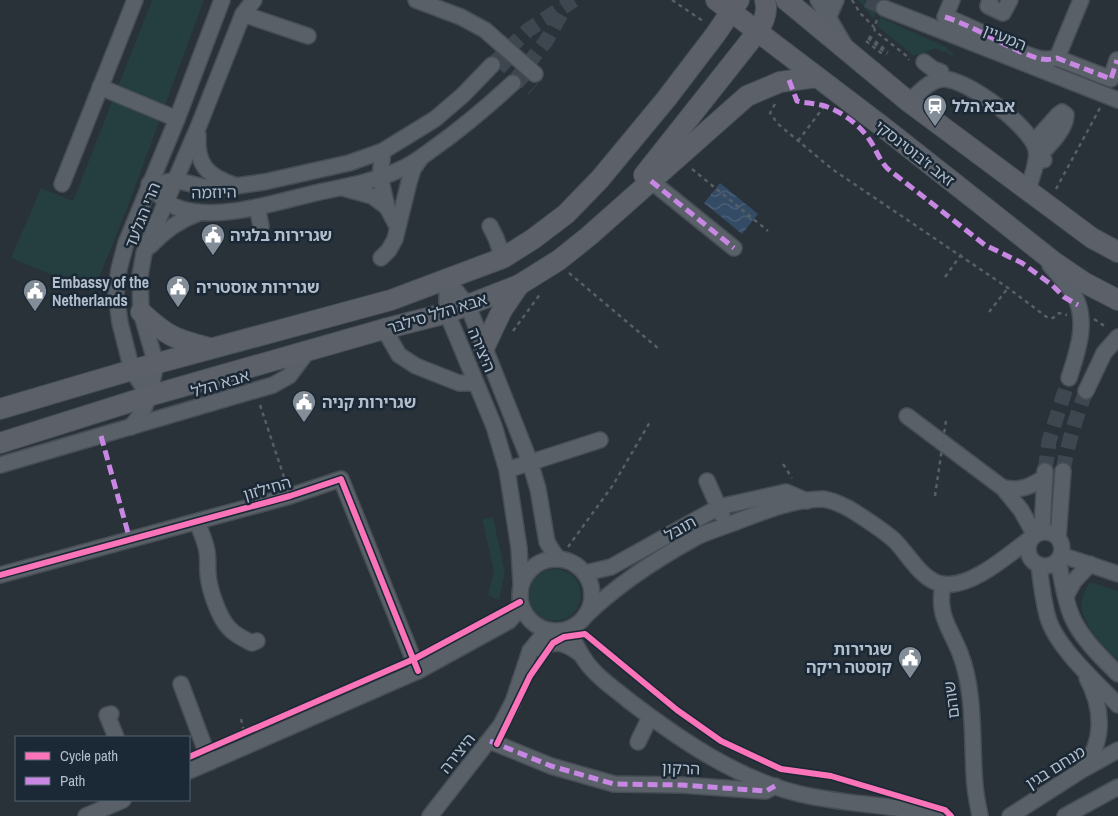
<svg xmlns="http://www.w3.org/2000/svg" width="1118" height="816" viewBox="0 0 1118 816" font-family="'Archivo Narrow','Noto Sans Hebrew',sans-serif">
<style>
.green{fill:#253e40}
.water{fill:url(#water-waves)}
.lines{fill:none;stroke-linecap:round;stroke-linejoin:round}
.minor-tunnel{stroke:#3e464f;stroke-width:15;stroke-dasharray:15 8;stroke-linecap:butt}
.minor-casing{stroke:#474d54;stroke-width:18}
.major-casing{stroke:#464e56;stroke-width:22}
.path{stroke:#575e64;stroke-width:2.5;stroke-dasharray:4 4;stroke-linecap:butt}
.minor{stroke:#596067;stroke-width:15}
.major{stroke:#5c6169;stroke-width:20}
.path-bridge{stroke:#575e64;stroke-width:2.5;stroke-dasharray:4 4;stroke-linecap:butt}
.quiet{stroke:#c787e3;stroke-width:5;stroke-dasharray:10 5;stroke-linecap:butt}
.cycleway-casing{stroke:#1b2835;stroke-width:9}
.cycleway{stroke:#fb73b8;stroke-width:6}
.labels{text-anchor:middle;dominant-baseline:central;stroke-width:5;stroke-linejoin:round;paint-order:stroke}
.street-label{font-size:16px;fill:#b2becb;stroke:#1b2835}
.poi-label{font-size:16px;font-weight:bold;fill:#b2becb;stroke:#1b2835;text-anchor:start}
</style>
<defs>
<pattern id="water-waves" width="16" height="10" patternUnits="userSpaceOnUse" patternTransform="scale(1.25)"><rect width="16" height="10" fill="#334b65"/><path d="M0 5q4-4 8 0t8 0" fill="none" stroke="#4e637a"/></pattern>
</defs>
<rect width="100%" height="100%" fill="#293139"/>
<!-- green -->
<g class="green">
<polygon points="152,0 204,0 127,209 93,292 11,258 41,188 73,201"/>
<polygon points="858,0 880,0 874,19"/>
<polygon points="880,17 948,48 947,50 953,53 956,51 952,56 944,51 943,52 936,48 914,56 877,26"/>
<polygon points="493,517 505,572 499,600 488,595 494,571 482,519"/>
<circle cx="555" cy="595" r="26"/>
<path d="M1090,582L1118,591V660C1103,646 1075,619 1083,596C1084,591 1088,586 1090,582Z"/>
</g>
<!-- water -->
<polygon class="water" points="720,183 758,214 742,234 704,203"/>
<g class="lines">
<!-- minor-tunnel -->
<g class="minor-tunnel">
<polyline points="867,0 884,8"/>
<polyline points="498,58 533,89"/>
<polyline points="492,65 528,30 574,0"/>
<polyline points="513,83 546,41 565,7"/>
<polyline points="1045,471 1049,441 1069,378"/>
<path d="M1063,471C1068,443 1076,417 1086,391"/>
</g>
<!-- minor casing -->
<g class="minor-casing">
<g id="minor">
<polyline points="416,0 461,17 485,30 535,74"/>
<polyline points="818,0 845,46"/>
<path d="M952,0L945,17C976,27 1003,46 1034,57C1042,60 1049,60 1057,58"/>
<polyline points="990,0 988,6 1003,13 1010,0"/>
<polyline points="884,8 1118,100"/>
<polyline points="243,14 308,36"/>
<polyline points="828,18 836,0"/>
<polyline points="1057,58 1111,79 1117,60"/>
<polyline points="1057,58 1081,0"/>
<polyline points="924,62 933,69 941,72"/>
<polyline points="100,87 177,119"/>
<path d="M909,102C918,94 930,79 944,79C967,79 1030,126 1036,149C1039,162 1031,177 1028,190"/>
<path d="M198,135C196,164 207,176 234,185"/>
<path d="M1034,142L1058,115L1062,112L1066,115C1066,130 1047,147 1037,158L1044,160"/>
<polyline points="383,151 380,177 387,207 397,226"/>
<polyline points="651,181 734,248"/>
<polyline points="166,182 175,180 208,188 236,186 264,182 349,163 383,151 435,119 463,95 492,65"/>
<polyline points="62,184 135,0"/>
<path d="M149,184C159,195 167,205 181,209C221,221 276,202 315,193C343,187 373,182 399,170C412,165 423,156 434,148C462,128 488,106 513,83"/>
<polyline points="343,188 372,196 387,207"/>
<polyline points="257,207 261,226"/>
<polyline points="490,226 496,238 503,258"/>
<path d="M150,246C164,231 179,220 199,213"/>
<polyline points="381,258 389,250 395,239 409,182 413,169 420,159"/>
<path d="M1050,265C1058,275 1068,284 1074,295C1089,321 1077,353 1069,378"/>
<polyline points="447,280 447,313 494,426 507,470 519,548 521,583"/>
<polyline points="447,280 468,306 530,462 538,489 547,542 553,552 559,559"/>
<polyline points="384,329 399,355 416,366 459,383 476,383"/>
<polyline points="1086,391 1104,353 1118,337"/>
<polyline points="149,396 132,370 120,323 116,293 119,269 126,243 177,119 222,0"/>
<polyline points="907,416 1003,488 1021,510 1035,535"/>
<polyline points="131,427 142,413 149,396 156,364 141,312 140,276 144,253 199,125 243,14 254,0"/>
<polyline points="0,465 273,385 289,376 307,352"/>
<polyline points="507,470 600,440"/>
<polyline points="707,481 722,515"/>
<path d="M1003,488C1021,491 1030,487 1045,477"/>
<path d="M197,522C200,530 204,538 206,547C209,557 207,565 208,574C209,589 219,618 229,628C235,635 244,639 252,643L257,641"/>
<polyline points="1042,532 1045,471"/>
<circle cx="1045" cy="549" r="17"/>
<polyline points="1058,538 1063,471"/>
<polyline points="1061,555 1118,574"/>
<circle cx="556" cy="595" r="36"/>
<path d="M1058,560C1062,578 1064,599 1072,617C1081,638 1102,658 1118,674"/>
<path d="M1039,565C1041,582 1043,601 1048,618C1057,648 1097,683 1118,705"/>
<polyline points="585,573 611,567 719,507 786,492 807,501"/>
<polyline points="0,575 290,496 341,479 418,671"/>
<path d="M943,584C937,615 949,626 960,653C976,694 971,742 975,786C976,796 978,806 980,816"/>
<polyline points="1066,596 1074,581 1090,564"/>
<path d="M585,616C617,585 655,560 693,539C703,533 715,530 725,526C755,515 790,499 823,499C831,500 842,505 848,508C864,518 882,529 895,541C909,555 921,580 942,584C971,589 1009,554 1031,538"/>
<path d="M568,629C574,642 581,657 591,668C601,680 616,690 628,700C679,739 737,779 800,794C846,805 893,804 939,816"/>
<path d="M530,651C552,643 559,638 579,653"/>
<polyline points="181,684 210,762"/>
<polyline points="111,714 107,715 116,737"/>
<polyline points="490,741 551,766 614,784 682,785 766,791 775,786"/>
<polyline points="638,742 650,717"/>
<path d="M1083,769C1105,741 1103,708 1087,678"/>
<polyline points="189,771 418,671 509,621 517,612 520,602"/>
<polyline points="86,816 123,800"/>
<polyline points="430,816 501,725 513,702 530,651 547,630"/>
<polyline points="1010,816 1082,770 1118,750"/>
<polyline points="1065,816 1118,787"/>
</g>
</g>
<!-- major casing -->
<g class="major-casing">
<g id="major">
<polyline points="716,0 883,127 1054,262 1085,283 1118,300"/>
<polyline points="786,0 909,102 1092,238 1118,252"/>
<path d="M644,175L758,31C764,22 768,11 765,0"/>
<path d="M141,312C167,336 174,339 209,348"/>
<polyline points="484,348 502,310 519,285"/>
<polyline points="0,409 132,370 391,300 503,258 533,239 566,214 600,179 667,98 715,35 739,0"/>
<polyline points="0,443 149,396 384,329 447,313 519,285 559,260 589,236 747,96 780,82 817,77"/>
</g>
</g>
<!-- path -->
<g class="path">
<polyline points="672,0 703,21"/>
<polyline points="852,0 860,13 874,27"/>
<polyline points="877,20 874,27 875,31 908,57 909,60"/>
<polyline points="869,36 888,52"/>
<polyline points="868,38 887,54"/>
<polyline points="866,41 885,56"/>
<polyline points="775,104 770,113 778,124 832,169 1008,288 1048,318 1053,318 1059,313 1067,315"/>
<polyline points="798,141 826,104"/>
<polyline points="692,169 768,231"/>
<polyline points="1056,189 1100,108"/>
<polyline points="569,273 659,349"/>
<polyline points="945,277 963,252"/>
<polyline points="989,312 1008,288"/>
<polyline points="1094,319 1106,327"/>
<polyline points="513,331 541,293"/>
<polyline points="260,405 286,483"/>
<polyline points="783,464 792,478"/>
<polyline points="568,547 613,485 650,422"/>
<polyline points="241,719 244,731"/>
</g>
<!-- minor -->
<use href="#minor" class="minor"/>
<!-- major -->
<use href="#major" class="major"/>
<!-- path-bridge -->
<polyline class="path-bridge" points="935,496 946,421"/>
<!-- quiet -->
<g class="quiet">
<path d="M945,17C976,27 1003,46 1034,57C1042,60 1049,60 1057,58L1111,79L1117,60"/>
<path d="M789,80L797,101C805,103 813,103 821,105C838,109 859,124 869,139C876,149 879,160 888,169L985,245L1022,263L1052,285L1064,297L1078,305"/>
<polyline points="651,181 734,248"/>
<polyline points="101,436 130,540"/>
<polyline points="490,741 551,766 614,784 682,785 766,791 775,786"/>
</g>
<!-- cycleway casing -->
<g class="cycleway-casing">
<g id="cycleway">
<polyline points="0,575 290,496 341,479 418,671"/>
<polyline points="497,744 530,676 553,643 564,637 585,634 677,710 721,741 781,769 831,776 945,810 951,816"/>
<polyline points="189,757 414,659 520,602"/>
</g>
</g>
<!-- cycleway -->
<use href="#cycleway" class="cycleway"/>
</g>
<!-- icons -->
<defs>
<g id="station-pin" transform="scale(1.25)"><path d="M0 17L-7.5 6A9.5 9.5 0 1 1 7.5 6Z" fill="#828d98" stroke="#1b2835"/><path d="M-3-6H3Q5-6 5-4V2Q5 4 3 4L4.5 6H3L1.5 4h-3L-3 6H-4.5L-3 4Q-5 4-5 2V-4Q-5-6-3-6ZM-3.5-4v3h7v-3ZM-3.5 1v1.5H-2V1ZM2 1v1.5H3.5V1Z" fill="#fff"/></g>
<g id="civic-pin" transform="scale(1.25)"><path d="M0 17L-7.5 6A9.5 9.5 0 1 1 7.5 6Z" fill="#828d98" stroke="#1b2835"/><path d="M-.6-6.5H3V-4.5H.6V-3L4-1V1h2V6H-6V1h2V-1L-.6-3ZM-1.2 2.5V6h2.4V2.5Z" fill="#fff"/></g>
</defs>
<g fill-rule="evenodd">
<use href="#station-pin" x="935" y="106"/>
<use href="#civic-pin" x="213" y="235"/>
<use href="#civic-pin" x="178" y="287"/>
<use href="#civic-pin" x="35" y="291"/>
<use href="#civic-pin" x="304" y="402"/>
<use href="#civic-pin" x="910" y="658"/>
</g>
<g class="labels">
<!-- street labels -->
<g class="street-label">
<text transform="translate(1005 37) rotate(22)">המעיין</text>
<text transform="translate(915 153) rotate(38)">זאב ז'בוטינסקי</text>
<text transform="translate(214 192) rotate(-1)">היוזמה</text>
<text transform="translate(142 215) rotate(-68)">הרי הגלעד</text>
<text transform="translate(437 313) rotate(-17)">אבא הלל סילבר</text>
<text transform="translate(482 350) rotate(67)">היצירה</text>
<text transform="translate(220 383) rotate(-17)">אבא הלל</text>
<text transform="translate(267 488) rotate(-16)">החילזון</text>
<text transform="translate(680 528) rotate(-29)">תובל</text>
<text transform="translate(951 700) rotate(-97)">שוהם</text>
<text transform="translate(457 753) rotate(-51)">היצירה</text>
<text transform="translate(1055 767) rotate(-32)">מנחם בגין</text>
<text transform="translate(681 768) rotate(2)">הרקון</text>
</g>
<!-- poi labels -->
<g class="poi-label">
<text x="952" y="106">אבא הלל</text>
<text x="230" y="235">שגרירות בלגיה</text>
<text x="52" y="282">Embassy of the<tspan x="52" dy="18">Netherlands</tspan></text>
<text x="196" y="287">שגרירות אוסטריה</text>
<text x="322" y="402">שגרירות קניה</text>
<text x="892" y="649" text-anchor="end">שגרירות<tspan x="892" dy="18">קוסטה ריקה</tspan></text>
</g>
</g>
<!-- legend -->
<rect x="15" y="736" width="175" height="65" fill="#1b2835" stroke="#576471"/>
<rect x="25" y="752" width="25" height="8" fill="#fb73b8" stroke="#576471"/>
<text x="60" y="761" font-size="15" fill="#b2becb">Cycle path</text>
<rect x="25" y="777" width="25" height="8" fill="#c787e3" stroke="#576471"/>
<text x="60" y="786" font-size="15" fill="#b2becb">Path</text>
</svg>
